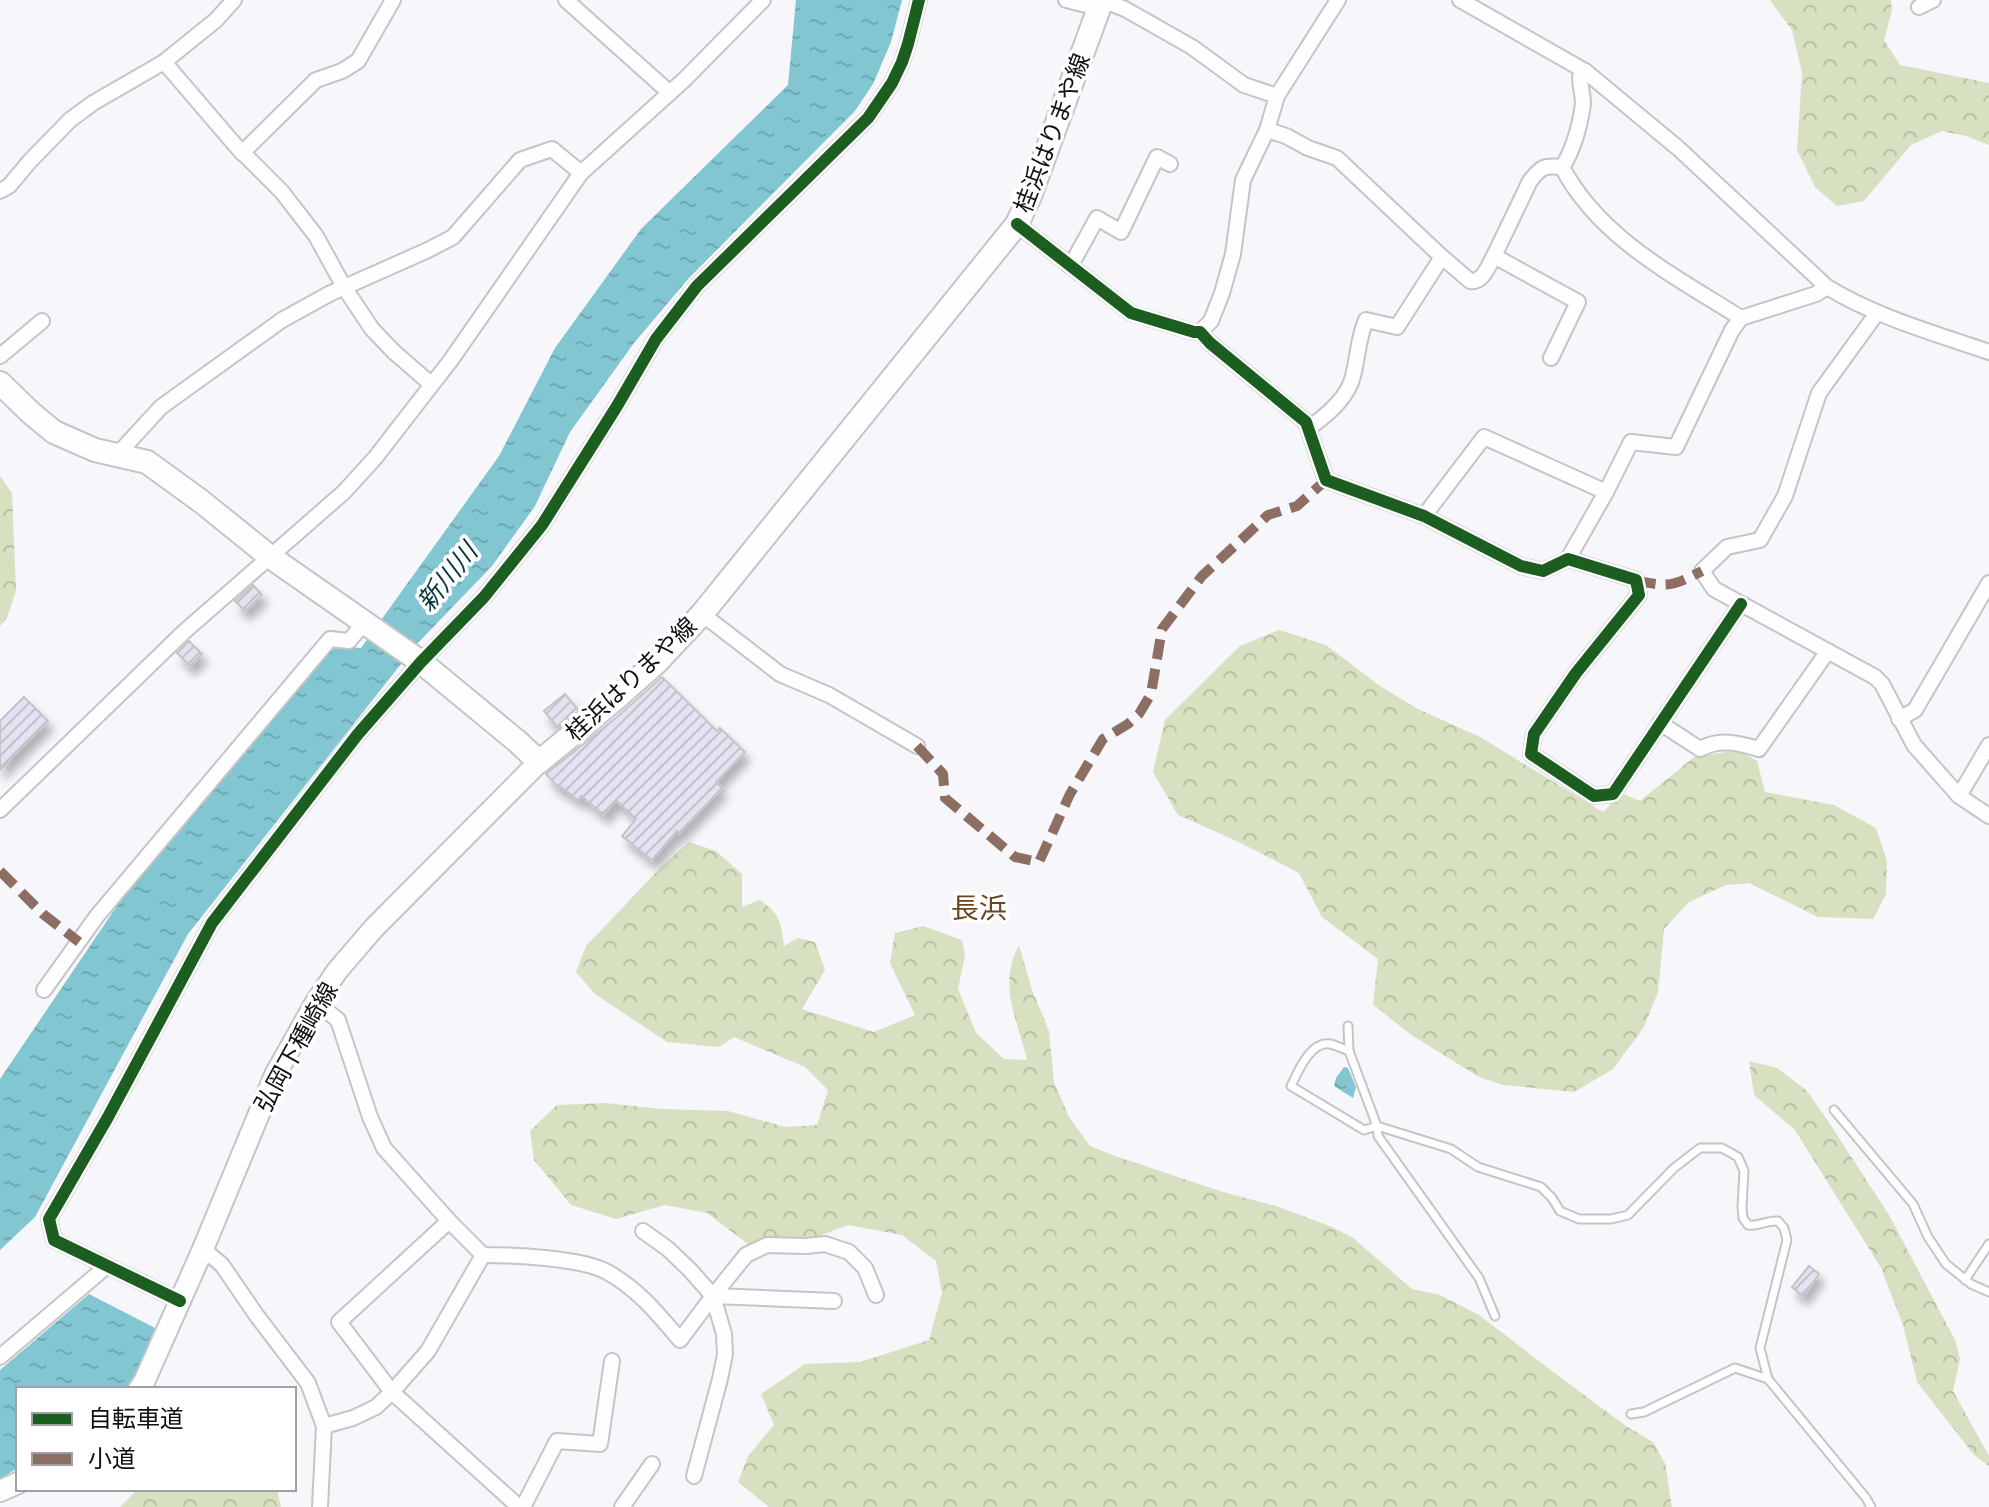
<svg xmlns="http://www.w3.org/2000/svg" width="1989" height="1507" viewBox="0 0 1989 1507" font-family="Cabin,'Noto Sans JP',sans-serif">
<style>
.forest{fill:url(#forest-crowns)}
.water{fill:url(#water-ripples)}
.building{fill:url(#building-hatch);stroke:#c4c4c8;stroke-width:2;filter:url(#shadow)}
.lines{fill:none;stroke-linecap:round;stroke-linejoin:round}
.service-casing{stroke:#c5c5c8;stroke-width:11}
.minor-casing{stroke:#c5c5c8;stroke-width:18}
.secondary-casing{stroke:#c5c5c8;stroke-width:24}
.primary-casing{stroke:#c5c5c8;stroke-width:26}
.service{stroke:#fefefe;stroke-width:7}
.minor{stroke:#fefefe;stroke-width:14}
.secondary{stroke:#fefefe;stroke-width:20}
.primary{stroke:#fefefe;stroke-width:22}
.quiet{stroke:#8d6e63;stroke-width:10;stroke-dasharray:20 10;stroke-linecap:butt}
.cycleway-casing{stroke:#fff;stroke-width:17}
.cycleway{stroke:#1b5e20;stroke-width:12}
.labels{text-anchor:middle;dominant-baseline:central;stroke-width:7;stroke-linejoin:round;paint-order:stroke}
.street-label{font-size:24px;fill:#111013;stroke:#fff}
.water-label{font-size:26px;font-style:italic;fill:#06363d;stroke:#fff}
.quarter-label{font-size:28px;fill:#6e451a;stroke:#fff}
</style>
<defs>
<pattern id="forest-crowns" width="20" height="18" patternUnits="userSpaceOnUse" patternTransform="scale(2)"><rect width="20" height="18" fill="#d7e1c1"/><path d="M2 6a3 3 0 1 1 6 0M12 15a3 3 0 1 1 6 0" fill="none" stroke="#b8c0a5"/></pattern>
<pattern id="water-ripples" width="26" height="14" patternUnits="userSpaceOnUse" patternTransform="scale(2)"><rect width="26" height="14" fill="#82c6d2"/><path d="M2 4q2-2 4 0t4 0M15 11q2-2 4 0t4 0" fill="none" stroke="#6fa9b3"/></pattern>
<pattern id="building-hatch" width="6" height="6" patternUnits="userSpaceOnUse" patternTransform="scale(2)"><rect width="6" height="6" fill="#e4e2f1"/><path d="M-1 1l2-2M0 6l6-6M5 7l2-2" fill="none" stroke="#c3c1ce"/></pattern>
<filter id="shadow"><feDropShadow dx="5" dy="9" stdDeviation="4" flood-color="#0004"/></filter>
</defs>
<rect width="100%" height="100%" fill="#f6f6fb"/>
<!-- forest -->
<g class="forest">
<polygon points="1770,0 1891,0 1892,10 1884,40 1900,65 1989,83 1989,145 1966,136 1942,131 1911,145 1864,201 1837,206 1815,187 1797,150 1802,73 1792,30"/>
<polygon points="0,476 12,493 16,591 7,618 0,626"/>
<polygon points="1279,630 1326,645 1380,686 1418,709 1480,737 1603,812 1621,793 1640,801 1694,757 1739,750 1757,761 1765,792 1834,805 1876,828 1887,861 1886,894 1873,919 1818,917 1749,883 1726,885 1689,902 1664,929 1658,992 1644,1027 1613,1069 1574,1092 1503,1085 1479,1077 1413,1036 1373,1005 1378,959 1322,917 1299,873 1241,843 1178,815 1153,772 1165,720 1240,646"/>
<path d="M689,842L716,851L742,874V907L760,900C780,914 781,922 784,946L798,938L815,942L825,970L802,1009L874,1032L915,1015L890,963L895,933L923,926L962,940L965,955L958,989L976,1033L1004,1059L1027,1060C1018,1020 997,986 1019,945L1032,990L1049,1031L1054,1082L1069,1117L1090,1146L1112,1155L1223,1192L1276,1206L1330,1226L1353,1238L1412,1289L1440,1295L1479,1315L1548,1368L1626,1426L1653,1442L1665,1463L1672,1507H769L738,1482L748,1456L774,1425L761,1394L805,1364L860,1362L929,1340L942,1293L936,1261L902,1235L848,1225L801,1243L748,1244L707,1213L665,1205L616,1219L571,1205L534,1160L530,1131L557,1105L605,1103L661,1109L728,1111L785,1127L817,1125L828,1090L805,1067L734,1037L719,1047L667,1042L595,994L576,972L586,946L662,866Z"/>
<polygon points="1749,1061 1777,1068 1806,1090 1824,1115 1889,1215 1955,1340 1960,1359 1953,1391 1989,1456 1989,1466 1974,1455 1917,1382 1903,1325 1881,1268 1795,1130 1754,1095"/>
<polygon points="138,1489 277,1489 281,1507 120,1507"/>
</g>
<!-- water -->
<g class="water">
<polygon points="796,0 902,0 891,42 873,84 855,111 689,278 634,343 570,432 535,506 492,566 416,645 188,934 35,1217 0,1250 0,1079 123,897 334,646 361,648 499,456 555,348 641,229 788,85"/>
<polygon points="1344,1067 1348,1068 1356,1087 1353,1098 1334,1086 1336,1078"/>
<polygon points="89,1294 155,1328 135,1375 126,1389 18,1389 18,1468 0,1479 0,1370"/>
</g>
<!-- building -->
<g class="building">
<polygon points="253,585 262,595 245,611 235,601"/>
<polygon points="189,641 202,654 190,666 177,653"/>
<polygon points="662,677 717,731 720,728 745,752 716,782 722,788 679,833 677,831 652,860 622,836 636,819 616,800 604,815 581,796 578,800 561,787 559,788 546,774 617,717"/>
<polygon points="565,694 579,711 558,728 544,711"/>
<polygon points="24,697 48,721 0,770 0,721"/>
<polygon points="1809,1266 1819,1274 1803,1296 1792,1287"/>
</g>
<g class="lines">
<!-- service casing -->
<g class="service-casing">
<g id="service">
<path d="M1348,1026L1349,1051L1377,1126L1451,1149L1478,1167L1541,1187L1552,1198L1560,1211L1579,1219H1611L1628,1215L1674,1168L1700,1148H1722L1738,1157L1744,1171L1742,1207L1743,1218L1748,1225C1758,1227 1766,1220 1778,1221L1784,1228L1787,1240L1760,1348L1768,1379"/>
<path d="M1349,1051C1343,1049 1336,1045 1330,1044C1310,1041 1298,1072 1291,1086L1364,1130L1377,1126L1378,1136L1479,1278L1495,1316"/>
<polyline points="1834,1110 1913,1204 1928,1237 1946,1264 1971,1284 1989,1292"/>
<polyline points="1965,1280 1989,1244"/>
<polyline points="1631,1414 1644,1412 1735,1368 1768,1379 1866,1498 1871,1507"/>
</g>
</g>
<!-- minor casing -->
<g class="minor-casing">
<g id="minor">
<polyline points="566,0 670,93"/>
<polyline points="1066,0 1090,6 1102,0 1125,9 1192,47 1244,85 1277,96"/>
<path d="M1460,0L1585,71L1678,148L1827,287C1876,317 1934,333 1989,352"/>
<polyline points="1919,7 1933,0"/>
<polyline points="164,62 236,146 282,192 316,236 344,287 372,329 394,352 431,384"/>
<path d="M1585,71L1580,77C1580,86 1583,95 1583,103C1581,122 1573,152 1562,167C1599,238 1676,277 1741,318"/>
<polyline points="1267,130 1286,136 1308,148 1337,158 1442,257"/>
<polyline points="242,153 316,80 342,71 358,61 393,0"/>
<polyline points="0,191 9,186 30,161 70,120 93,103 164,62 216,20 234,0"/>
<polyline points="1017,224 1131,313 1194,332 1200,332 1210,343 1306,422 1326,480 1424,516 1521,566 1543,571 1568,559 1636,580 1639,595 1576,673 1534,734 1531,754 1594,796 1613,794 1741,604"/>
<polyline points="1068,265 1075,258 1097,218 1121,232 1157,157 1170,164"/>
<polyline points="1877,313 1819,393 1785,496 1760,540 1727,547 1702,571 1714,589 1875,677 1882,684 1914,745 1959,796 1989,816"/>
<polyline points="1200,332 1211,321 1222,293 1233,254 1243,180 1267,130 1277,96 1338,0"/>
<polyline points="0,356 42,321"/>
<path d="M1551,358L1578,302L1494,256L1530,181C1541,167 1544,165 1562,167"/>
<path d="M1306,422L1313,425C1329,413 1348,397 1353,376C1358,357 1358,338 1366,320L1397,327L1442,257L1470,281C1483,283 1488,266 1494,256"/>
<polyline points="117,455 161,407 282,320 329,294 428,250 453,237 520,160 552,149 581,173"/>
<polyline points="1606,492 1631,442 1676,447 1732,330 1741,318 1816,294 1827,287"/>
<polyline points="1424,516 1484,437 1606,492 1568,559"/>
<polyline points="702,614 780,674 829,695 917,746"/>
<polyline points="1899,719 1915,710 1989,583"/>
<path d="M1660,723L1700,749C1720,738 1738,743 1759,749L1828,651"/>
<polyline points="1959,796 1989,745"/>
<polyline points="0,810 185,631 344,492 375,458 451,360 581,173 684,80 763,0"/>
<polyline points="44,990 97,916 330,639 349,641 365,622"/>
<path d="M316,1002L338,1020L370,1117L384,1148L449,1221L483,1255C512,1255 583,1258 607,1272C637,1288 659,1315 680,1340L713,1296L746,1255L767,1245L806,1246L825,1244L849,1252L865,1268L876,1295"/>
<polyline points="449,1221 339,1322 392,1392 519,1507"/>
<polyline points="643,1231 668,1249 690,1270 713,1296 724,1334 725,1354 720,1379 694,1476"/>
<polyline points="203,1249 222,1265 257,1316 308,1383 324,1426 320,1507"/>
<polyline points="713,1296 834,1301"/>
<polyline points="180,1301 54,1240 49,1219 108,1117 212,923 358,734 421,662 484,597 542,525 617,406 656,339 697,286 868,118 892,83 902,62 908,44 919,0"/>
<polyline points="0,1357 107,1266"/>
<polyline points="324,1426 353,1418 376,1407 392,1392 428,1351 483,1255"/>
<polyline points="523,1507 557,1441 600,1444 612,1361"/>
<polyline points="622,1507 652,1464"/>
</g>
</g>
<!-- secondary casing -->
<g class="secondary-casing">
<g id="secondary">
<polyline points="139,1389 144,1382 203,1249 275,1075 316,1002 337,971 374,928 539,762"/>
<polyline points="0,1491 18,1483"/>
</g>
</g>
<!-- primary casing -->
<g class="primary-casing">
<polyline id="primary" points="0,383 31,413 54,432 95,450 147,462 202,502 269,556 421,662 518,742 539,762 613,701 656,663 702,614 1017,224 1030,196 1102,0"/>
</g>
<!-- service -->
<use href="#service" class="service"/>
<!-- minor -->
<use href="#minor" class="minor"/>
<!-- secondary -->
<use href="#secondary" class="secondary"/>
<!-- primary -->
<use href="#primary" class="primary"/>
<!-- quiet -->
<g class="quiet">
<path d="M1636,580C1668,588 1673,586 1702,571"/>
<polyline points="917,746 943,774 945,798 1015,857 1039,862 1070,794 1103,739 1128,724 1139,714 1151,694 1162,629 1202,576 1268,515 1297,506 1326,480"/>
<polyline points="0,871 43,914 79,942"/>
</g>
<!-- cycleway casing -->
<g class="cycleway-casing">
<g id="cycleway">
<polyline points="1017,224 1131,313 1194,332 1200,332 1210,343 1306,422 1326,480 1424,516 1521,566 1543,571 1568,559 1636,580 1639,595 1576,673 1534,734 1531,754 1594,796 1613,794 1741,604"/>
<polyline points="180,1301 54,1240 49,1219 108,1117 212,923 358,734 421,662 484,597 542,525 617,406 656,339 697,286 868,118 892,83 902,62 908,44 919,0"/>
</g>
</g>
<!-- cycleway -->
<use href="#cycleway" class="cycleway"/>
</g>
<g class="labels">
<!-- street labels -->
<g class="street-label">
<text transform="translate(1052 133) rotate(-69)">桂浜はりまや線</text>
<text transform="translate(631 679) rotate(-43)">桂浜はりまや線</text>
<text transform="translate(296 1047) rotate(-61)">弘岡下種崎線</text>
</g>
<!-- water labels -->
<g class="water-label">
<text transform="translate(447 577) rotate(-51)">新川川</text>
</g>
<!-- quarter labels -->
<g class="quarter-label">
<text x="979" y="908">長浜</text>
</g>
</g>
<!-- legend -->
<rect x="16" y="1387" width="280" height="104" fill="#ffffff" stroke="#a09fa1" stroke-width="2"/>
<rect x="32" y="1413" width="40" height="12" fill="#1b5e20" stroke="#a09fa1" stroke-width="2"/>
<text x="88" y="1427" font-size="24" fill="#111013">自転車道</text>
<rect x="32" y="1453" width="40" height="12" fill="#8d6e63" stroke="#a09fa1" stroke-width="2"/>
<text x="88" y="1467" font-size="24" fill="#111013">小道</text>
</svg>
